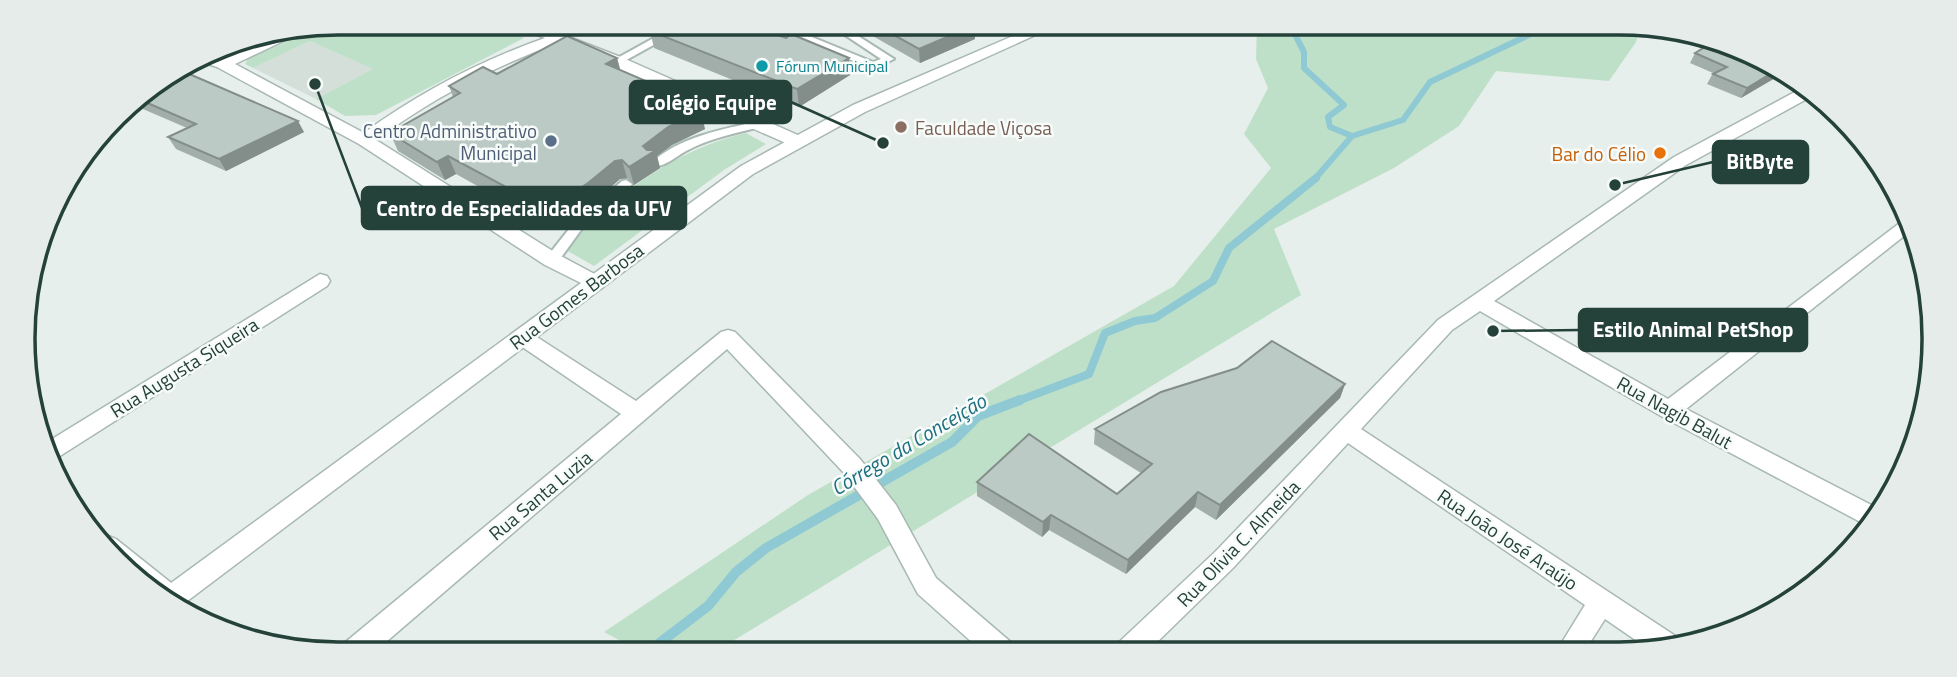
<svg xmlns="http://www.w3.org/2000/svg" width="1957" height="677" viewBox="0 0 1957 677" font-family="'Titillium Web',sans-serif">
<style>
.built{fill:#d4dfda}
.green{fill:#bfe0c8}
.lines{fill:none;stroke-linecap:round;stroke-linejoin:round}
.stream-far2{stroke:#8ec9d4;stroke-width:6}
.stream-far1{stroke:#8ec9d4;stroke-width:8}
.stream{stroke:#8ec9d4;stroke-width:10}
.service-casing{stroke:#a8b8b2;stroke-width:4}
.minor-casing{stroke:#a8b8b2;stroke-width:3}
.tertiary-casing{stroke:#a8b8b2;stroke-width:3}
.service{fill:#fff;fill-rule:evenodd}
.minor{fill:#fff;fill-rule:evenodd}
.tertiary{fill:#fff;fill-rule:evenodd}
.wall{fill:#a1aea9}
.shaded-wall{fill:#838d89}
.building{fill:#bbcac4;stroke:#838d89;stroke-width:2}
.culture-dot{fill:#0f9aa8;stroke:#f7fbf9;stroke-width:2.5}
.education-dot{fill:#8d6e63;stroke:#f7fbf9;stroke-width:2.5}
.service-dot{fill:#5c6f8a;stroke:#f7fbf9;stroke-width:2.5}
.food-dot{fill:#e8710a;stroke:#f7fbf9;stroke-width:2.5}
.labels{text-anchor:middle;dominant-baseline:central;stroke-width:5;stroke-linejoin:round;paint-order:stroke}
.far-culture-label{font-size:16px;fill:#0d838f;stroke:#f7fbf9;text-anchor:start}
.education-label{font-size:19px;fill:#785e54;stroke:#f7fbf9;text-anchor:start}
.service-label{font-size:19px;fill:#4e5e75;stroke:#f7fbf9;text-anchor:end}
.food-label{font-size:19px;fill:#c56008;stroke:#f7fbf9;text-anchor:end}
.street-label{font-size:19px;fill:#24423a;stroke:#f7fbf9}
.water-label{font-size:21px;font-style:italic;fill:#1c6f80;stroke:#f7fbf9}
.rim{fill:none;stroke:#24423a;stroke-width:3.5}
.leader{fill:none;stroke:#24423a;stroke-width:2.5}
.callout-dot{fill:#24423a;stroke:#f7fbf9;stroke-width:2.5}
.callout{fill:#24423a;stroke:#24423a;stroke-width:2.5}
.callout-label{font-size:21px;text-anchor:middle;font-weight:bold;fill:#fff}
</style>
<rect width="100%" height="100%" fill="#e6efeb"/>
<!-- built -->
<polygon class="built" points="310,41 374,69 316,99 253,68"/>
<!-- green -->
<g class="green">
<polygon points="339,23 485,23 524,38 376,115 345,116 316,99 373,69 310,41 253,68 245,64 248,59 322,26"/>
<polygon points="1257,23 1379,23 1407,36 1420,23 1618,23 1640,26 1636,42 1609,81 1496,71 1459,126 1394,168 1274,229 1301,295 713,653 645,654 604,632 808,495 1174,286 1271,168 1244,134 1268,88 1256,59"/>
<path d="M746,133L766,144L724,170L594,266L566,250C613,194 675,150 746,133Z"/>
</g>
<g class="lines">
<!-- stream-far2 -->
<g class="stream-far2">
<polyline points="1289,23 1304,52 1304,68 1344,105 1328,117 1330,127 1352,136"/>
<polyline points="1314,180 1352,136 1403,120 1430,82 1554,23"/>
</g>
<!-- stream-far1 -->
<polyline class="stream-far1" points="1015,402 1089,374 1105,333 1135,321 1155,318 1213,281 1229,248 1316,178"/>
<!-- stream -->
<polyline class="stream" points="645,654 708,606 736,572 766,548 952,442 978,416 1020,400"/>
<!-- service casing -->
<g class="service-casing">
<g id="service">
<polygon points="681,23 693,23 621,63 617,64 612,61"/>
<path d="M746,23H762L793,30L844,27L894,59L873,69L790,35ZM842,33L881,59L873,62L807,35Z"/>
<path d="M760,121L766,124L764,126C737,133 710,138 686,151C675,157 664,168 652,166L650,164C678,137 723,129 760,121Z"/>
<polygon points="626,180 632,184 630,187 581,230 557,263 547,263 546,260 547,257 573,224 622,181"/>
</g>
</g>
<!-- minor casing -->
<g class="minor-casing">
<g id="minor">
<path d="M513,23H533L623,58L800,136L803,140L794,145L788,144L558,43C493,67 432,98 376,140L559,255L602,278L605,283L602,288L595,290L545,265L359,144L217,67L196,60L207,54L222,59L269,36L295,31L294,36L235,64L364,133C420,92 480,61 545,38L515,26Z"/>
<polygon points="1806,86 1816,94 1686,165 1494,301 1668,399 1905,219 1909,232 1686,409 1881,510 1868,526 1661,416 1480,311 1452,330 1361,429 1680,639 1682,645 1653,652 1605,619 1584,652 1556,652 1585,605 1348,443 1233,568 1146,653 1114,653 1117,644 1215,552 1438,320 1674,157"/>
<polygon points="320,274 327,276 330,281 327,286 52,461 44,444"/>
<polygon points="522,330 529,332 636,401 721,332 728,330 735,332 860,459 896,505 936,578 1013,644 1016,653 984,653 918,594 878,519 844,473 727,349 372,654 339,654 342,645 621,414 515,342 512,337 515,332"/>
<polygon points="107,535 116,539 180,590 184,598 180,606 163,601 100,538"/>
</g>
</g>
<!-- tertiary casing -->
<g class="tertiary-casing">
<polygon id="tertiary" points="1043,23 1062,23 865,112 753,174 178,608 163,601 156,594 741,166 853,105"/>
</g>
<!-- service -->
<use href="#service" class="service"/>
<!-- minor -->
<use href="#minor" class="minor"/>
<!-- tertiary -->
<use href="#tertiary" class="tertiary"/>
</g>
<!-- wall -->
<g class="wall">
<polygon points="850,23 971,23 975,25 975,39 920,63"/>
<polygon points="650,31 786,38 850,75 799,107 654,48"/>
<polygon points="262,38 237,49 225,45"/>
<polygon points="1695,53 1775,77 1741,98 1707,84 1713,73 1690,63"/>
<polygon points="617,58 620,70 678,101 705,129 672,145 657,156 660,168 634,185 627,178 620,179 594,202 564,222 538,209 530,215 456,174 445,180 398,151 390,133 453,97 449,86 497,74"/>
<polygon points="180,70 304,132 226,171 176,149 168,137 187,128 129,103"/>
<polygon points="1345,384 1340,398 1216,520 1195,507 1126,574 1049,530 1042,537 977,496 977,482 1117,494 1141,473 1094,444 1095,429"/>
</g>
<!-- shaded-wall -->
<g class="shaded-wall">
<polygon points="975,25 975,39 920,63 919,49"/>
<polygon points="262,38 237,49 235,43"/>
<polygon points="617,58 622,76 606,64"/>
<polygon points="849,58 850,75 799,107 797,89"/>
<polygon points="1775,71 1782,74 1741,98 1747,88"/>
<polygon points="701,111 705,129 672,145 657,156 660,168 634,185 629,167 643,146 668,127"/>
<polygon points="298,121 304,132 226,171 219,159"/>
<polygon points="448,156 456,174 445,180 437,162"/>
<polygon points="622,160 627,178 620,179 594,202 564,222 558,203 615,161"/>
<polygon points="532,190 538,209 530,215 523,196"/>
<polygon points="1345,384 1340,398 1216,520 1220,505"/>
<polygon points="1198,492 1195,507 1126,574 1128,560"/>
<polygon points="1051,515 1049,530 1042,537 1043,522"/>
</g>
<!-- building -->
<g class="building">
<polygon points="666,23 742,23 786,38 791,34 849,58 797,89 650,31"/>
<polygon points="872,23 971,23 975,25 919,49"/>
<polygon points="567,36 617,58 606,64 676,94 671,98 701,111 668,127 643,146 647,150 656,150 629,167 622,160 615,161 588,183 558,203 532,190 523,196 448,156 437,162 390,133 460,93 449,86 483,67 497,74"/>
<polygon points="1715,41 1775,71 1747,88 1713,74 1727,67 1695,53"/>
<polygon points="180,70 298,121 219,159 168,137 196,124 136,98"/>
<polygon points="1272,341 1345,384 1220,505 1198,492 1128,560 1051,515 1043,522 977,482 1029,434 1117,494 1152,464 1095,429 1161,392 1237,368"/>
</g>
<!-- markers -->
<circle class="culture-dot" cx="762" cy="66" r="7"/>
<circle class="education-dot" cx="901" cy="127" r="7"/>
<circle class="service-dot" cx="551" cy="141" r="7"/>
<circle class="food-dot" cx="1660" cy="153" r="7"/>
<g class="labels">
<!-- far-culture labels -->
<g class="far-culture-label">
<text x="776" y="66">Fórum Municipal</text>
</g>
<!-- education labels -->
<g class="education-label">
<text x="915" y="127">Faculdade Viçosa</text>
</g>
<!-- service labels -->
<g class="service-label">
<text x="537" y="130">Centro Administrativo<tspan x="537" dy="22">Municipal</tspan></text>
</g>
<!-- food labels -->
<g class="food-label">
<text x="1646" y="153">Bar do Célio</text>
</g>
<!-- street labels -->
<g class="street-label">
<text transform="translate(576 296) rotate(-37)">Rua Gomes Barbosa</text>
<text transform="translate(184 367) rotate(-32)">Rua Augusta Siqueira</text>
<text transform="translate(1675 412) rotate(29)">Rua Nagib Balut</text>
<text transform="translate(540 495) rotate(-40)">Rua Santa Luzia</text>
<text transform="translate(1508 539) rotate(34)">Rua João José Araújo</text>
<text transform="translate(1238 543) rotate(-46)">Rua Olívia C. Almeida</text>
</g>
<!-- water labels -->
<g class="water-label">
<text transform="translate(908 444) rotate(-31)">Córrego da Conceição</text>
</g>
</g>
<!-- crop -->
<path d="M0 0H1957V677H0ZM338 35H1619A303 303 0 0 1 1922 338V339A303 303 0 0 1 1619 642H338A303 303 0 0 1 35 339V338A303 303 0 0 1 338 35Z" fill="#e6ecea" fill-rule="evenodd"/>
<path class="rim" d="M338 35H1619A303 303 0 0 1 1922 338V339A303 303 0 0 1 1619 642H338A303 303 0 0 1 35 339V338A303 303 0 0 1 338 35Z"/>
<!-- callouts -->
<path class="leader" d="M883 143L791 102M1615 185L1713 162M315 84L362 208M1493 331L1579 330"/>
<g class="callout-dot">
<circle cx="883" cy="143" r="7"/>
<circle cx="1615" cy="185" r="7"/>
<circle cx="315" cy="84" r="7"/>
<circle cx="1493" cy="331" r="7"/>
</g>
<g class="callout">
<rect x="630" y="81" width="161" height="42" rx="7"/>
<rect x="1713" y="141" width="95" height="42" rx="7"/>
<rect x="362" y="187" width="324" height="42" rx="7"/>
<rect x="1579" y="309" width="228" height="42" rx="7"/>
</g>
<g class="callout-label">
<text x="710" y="110">Colégio Equipe</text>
<text x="1760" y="169">BitByte</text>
<text x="524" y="216">Centro de Especialidades da UFV</text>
<text x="1693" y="337">Estilo Animal PetShop</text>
</g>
</svg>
